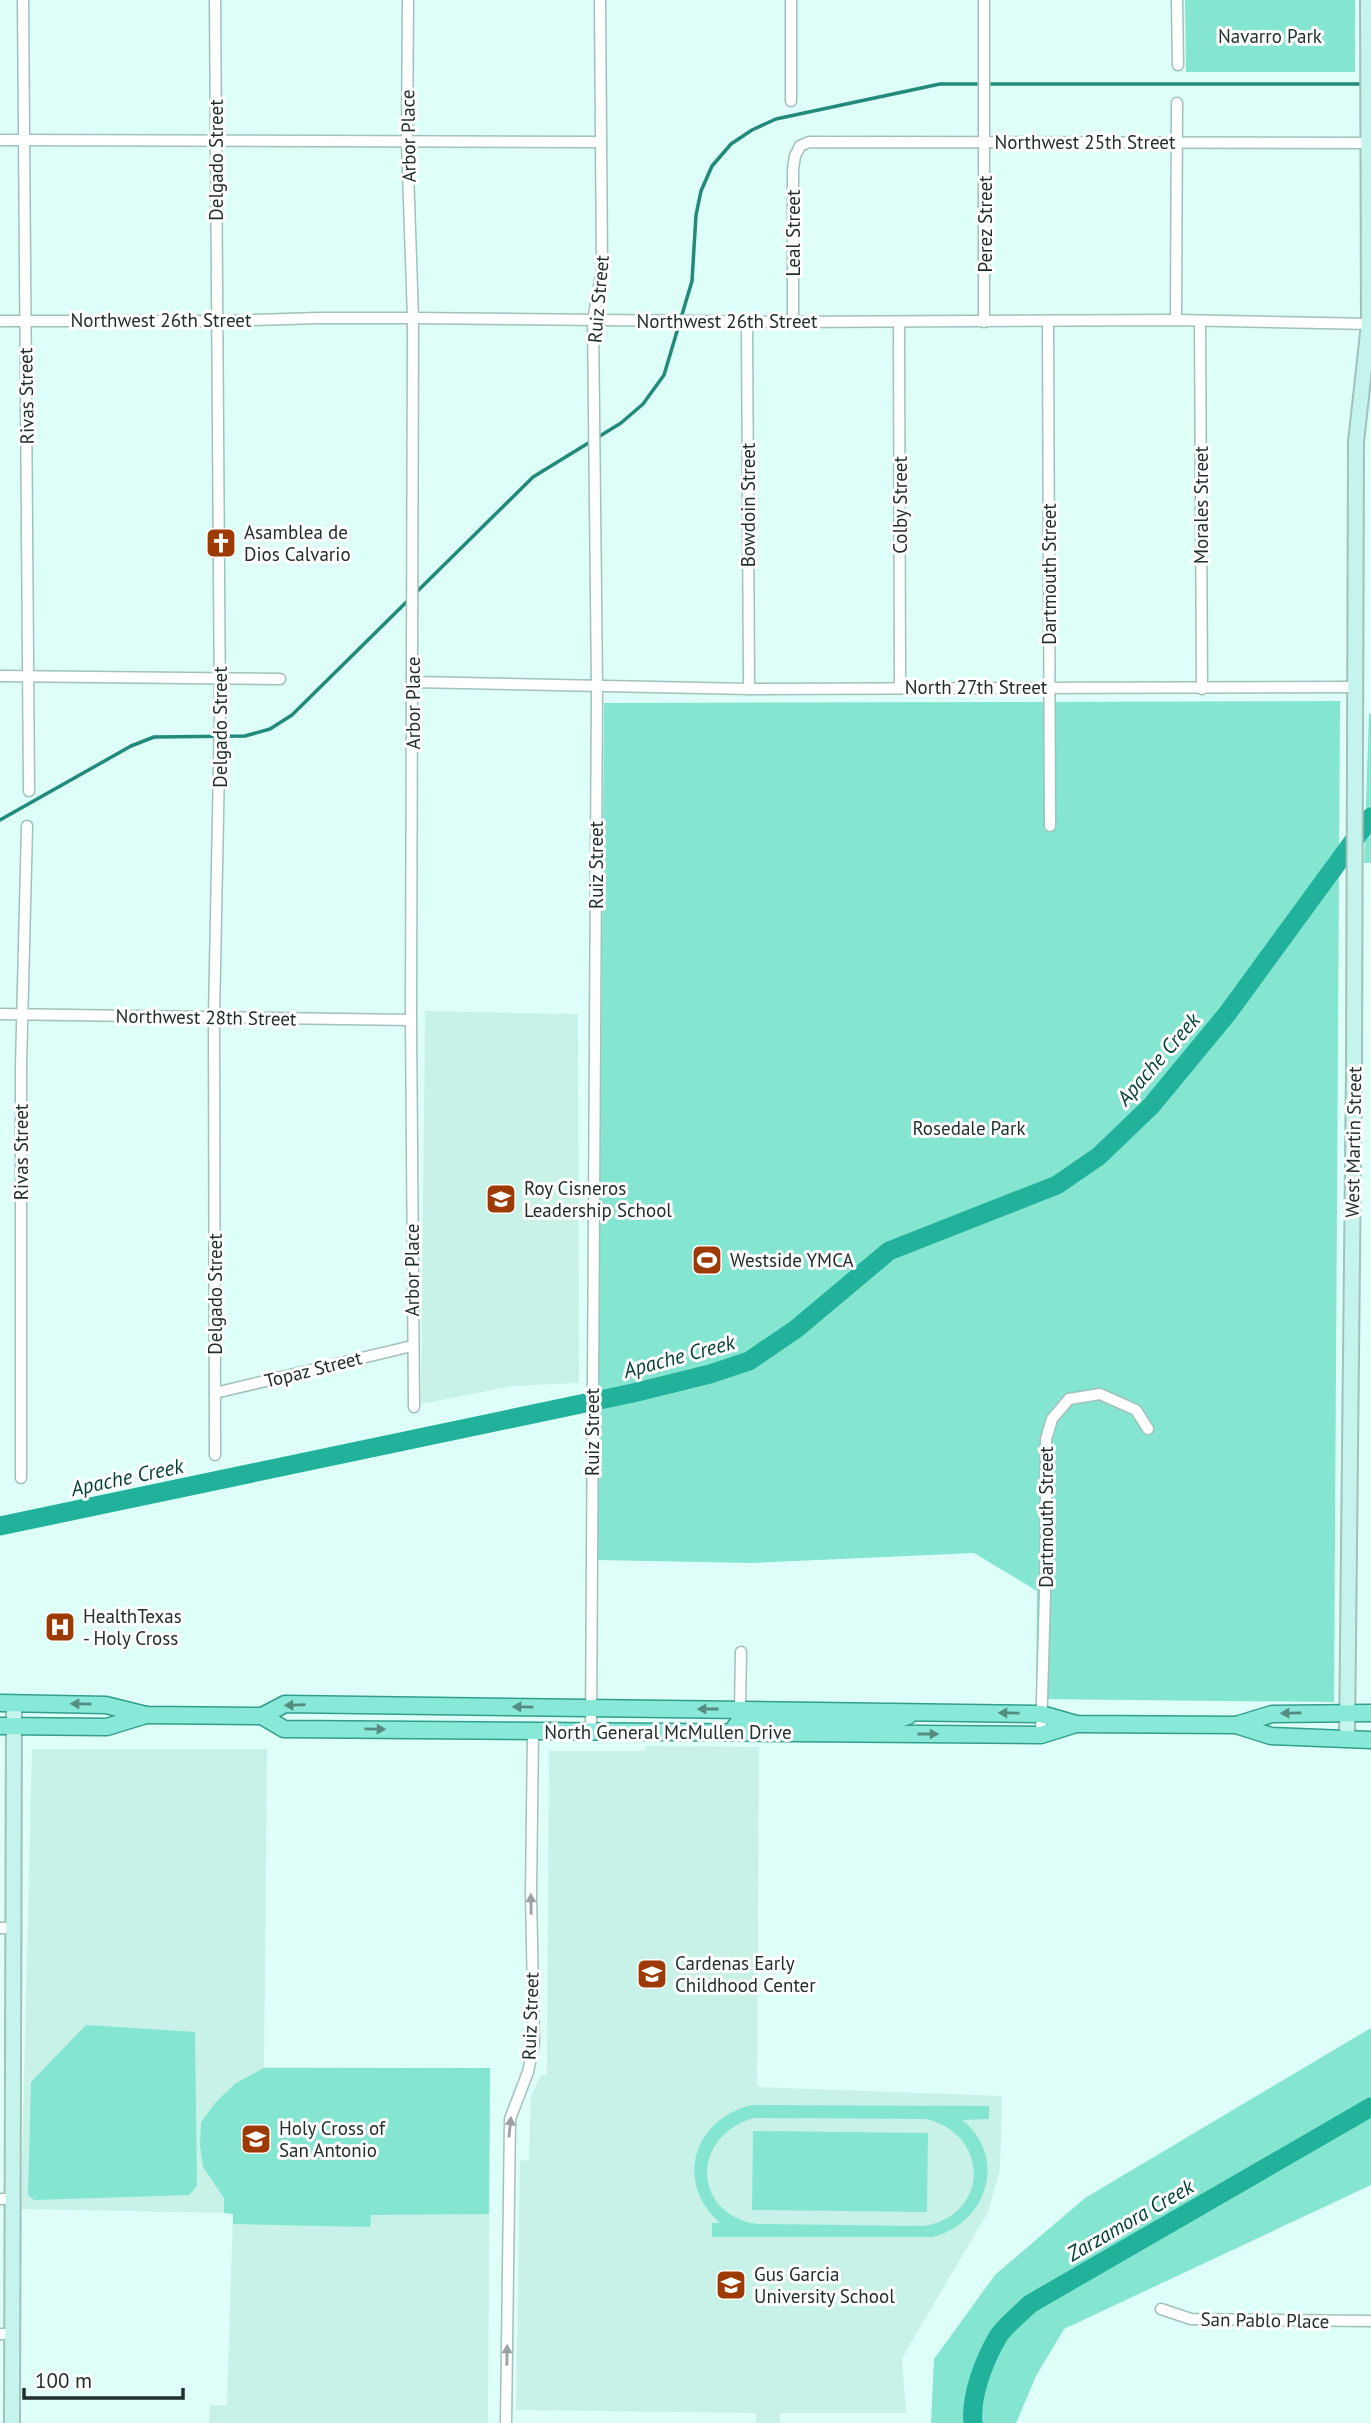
<svg xmlns="http://www.w3.org/2000/svg" width="1371" height="2423" viewBox="0 0 1371 2423" font-family="'PT Sans',sans-serif">
<style>
.built{fill:#c8f2e8}
.green{fill:#84e5d1;fill-rule:evenodd}
.lines{fill:none;stroke-linecap:round;stroke-linejoin:round}
.stream{stroke:#228a7a;stroke-width:3.5}
.river{stroke:#22b29c;stroke-width:19}
.street-casing{stroke:#a1c1ba;stroke-width:13}
.secondary-casing{stroke:#a1c1ba;stroke-width:18}
.primary-casing{stroke:#329e8c;stroke-width:19}
.street{stroke:#fff;stroke-width:10}
.secondary{stroke:#c4f4ec;stroke-width:14}
.primary{stroke:#89e9d9;stroke-width:16}
.oneway{fill:#558c82}
.oneway2{fill:#9ba1a0}
.labels{text-anchor:middle;dominant-baseline:central;stroke-width:6;stroke-linejoin:round;paint-order:stroke}
.park-label{font-size:19px;fill:#1a302c;stroke:#fff}
.street-label{font-size:19px;fill:#212e2b;stroke:#fff}
.poi-label{font-size:19px;fill:#212e2b;stroke:#fff;text-anchor:start}
.water-label{font-size:21px;font-style:italic;fill:#034037;stroke:#fff}
</style>
<rect width="100%" height="100%" fill="#ddfff7"/>
<!-- built -->
<g class="built">
<polygon points="425,1011 578,1014 579,1383 512,1386 421,1404"/>
<polygon points="646,1746 759,1747 757,2087 1002,2096 1000,2169 988,2212 902,2358 906,2413 780,2413 780,2423 756,2423 756,2413 516,2410 520,2160 529,2161 531,2096 541,2075 547,2075 549,1751 645,1751"/>
<polygon points="32,1749 267,1749 264,2067 490,2068 488,2423 209,2423 210,2405 227,2405 233,2213 21,2209"/>
</g>
<!-- green -->
<g class="green">
<polygon points="1185,0 1355,0 1355,72 1186,72"/>
<polygon points="1340,701 1334,1702 1036,1699 1037,1591 974,1553 751,1563 597,1560 604,703"/>
<polygon points="1371,713 1371,863 1364,863 1369,714"/>
<polygon points="86,2025 195,2032 197,2186 189,2195 34,2200 28,2195 31,2082"/>
<polygon points="1371,2028 1371,2185 1064,2329 1036,2376 1016,2423 931,2423 934,2359 995,2275 1085,2198"/>
<polygon points="264,2068 490,2068 489,2214 371,2215 370,2227 233,2224 233,2214 224,2213 224,2198 203,2167 200,2146 201,2122 216,2102 236,2083"/>
<path d="M752,2105L989,2106V2119L962,2120C1008,2156 988,2223 933,2237H712V2223H720C674,2183 693,2119 752,2105ZM754,2118L926,2119C990,2134 990,2215 924,2226L757,2224C692,2214 690,2136 754,2118Z"/>
<polygon points="753,2131 928,2133 927,2212 752,2210"/>
</g>
<g class="lines">
<!-- stream -->
<polyline class="stream" points="0,820 131,746 154,737 245,736 270,729 292,715 533,477 621,423 643,404 664,375 692,281 696,215 701,191 712,166 731,144 752,130 776,119 940,84 1364,84"/>
<!-- river -->
<g class="river">
<polyline points="0,1526 633,1393 710,1374 749,1361 796,1329 889,1251 1057,1185 1099,1156 1151,1106 1227,1014 1371,817"/>
<path d="M973,2423C970,2396 985,2358 999,2335C1007,2324 1020,2314 1030,2304L1371,2107"/>
</g>
<!-- street casing -->
<g class="street-casing">
<g id="street">
<polyline points="23,0 29,791"/>
<polyline points="408,0 407,142 413,318 411,1020 414,1407"/>
<polyline points="984,0 984,322"/>
<polyline points="1177,0 1178,65"/>
<polyline points="791,101 791,0"/>
<polyline points="0,140 600,142"/>
<polyline points="1176,320 1177,103"/>
<polyline points="0,321 219,321 318,318 413,318 793,322 1176,320 1371,324"/>
<polyline points="1048,321 1050,826"/>
<polyline points="1200,321 1202,689"/>
<polyline points="747,322 749,689"/>
<polyline points="793,322 793,169 795,156 800,146 809,142 1371,143"/>
<polyline points="899,322 900,688"/>
<polyline points="0,676 280,679"/>
<polyline points="413,682 749,689 1355,687"/>
<polyline points="0,1014 411,1020"/>
<polyline points="215,1393 412,1346"/>
<polyline points="215,1455 214,1017 220,715 215,0"/>
<polyline points="21,1478 21,1066 27,826"/>
<polyline points="740,1709 741,1652"/>
<polyline points="591,1731 597,686 593,320 602,270 600,0"/>
<polyline points="1041,1735 1046,1557 1046,1439 1052,1419 1069,1399 1100,1394 1136,1410 1148,1429"/>
<polyline points="0,1928 14,1928"/>
<polyline points="0,2199 12,2199"/>
<polyline points="1161,2309 1191,2319 1371,2321"/>
<polyline points="0,2334 11,2334"/>
<polyline points="506,2423 510,2119 528,2072 534,2043 531,1895 533,1731"/>
</g>
</g>
<!-- secondary casing -->
<g class="secondary-casing">
<g id="secondary">
<polyline points="1347,1739 1354,1068 1356,442 1369,324 1368,0"/>
<polyline points="12,2423 14,1703"/>
</g>
</g>
<!-- primary casing -->
<g class="primary-casing">
<g id="primary">
<polyline points="0,1703 106,1705 146,1715 262,1716 285,1704 1041,1714 1076,1724 1236,1725 1271,1736 1371,1740"/>
<polyline points="262,1716 284,1729 1041,1735 1076,1724"/>
<polyline points="1236,1725 1272,1714 1371,1713"/>
<polyline points="0,1726 107,1727 146,1715"/>
<polyline points="735,1727 739,1722 889,1722 908,1716"/>
</g>
</g>
<!-- street -->
<use href="#street" class="street"/>
<!-- secondary -->
<use href="#secondary" class="secondary"/>
<!-- primary -->
<use href="#primary" class="primary"/>
</g>
<!-- one-way arrows -->
<defs><path id="oneway-solid" d="M-6-.8H1V-3.2L6.5 0L1 3.2V.8H-6Z" transform="scale(1.75)"/></defs>
<g class="oneway">
<use href="#oneway-solid" transform="translate(81 1704) rotate(-179)"/>
<use href="#oneway-solid" transform="translate(295 1705) rotate(178)"/>
<use href="#oneway-solid" transform="translate(523 1707) rotate(-179)"/>
<use href="#oneway-solid" transform="translate(708 1709) rotate(-180)"/>
<use href="#oneway-solid" transform="translate(1009 1713) rotate(-179)"/>
<use href="#oneway-solid" transform="translate(1291 1713) rotate(179)"/>
<use href="#oneway-solid" transform="translate(375 1729) rotate(1)"/>
<use href="#oneway-solid" transform="translate(928 1734)"/>
</g>
<g class="oneway2">
<use href="#oneway-solid" transform="translate(531 1904) rotate(-91)"/>
<use href="#oneway-solid" transform="translate(510 2127) rotate(-84)"/>
<use href="#oneway-solid" transform="translate(507 2355) rotate(-89)"/>
</g>
<!-- icons -->
<defs>
<g id="church-square" transform="scale(1.575)"><rect x="-9" y="-9" width="18" height="18" rx="4" fill="#9d3902" stroke="#fff"/><path d="M-1.2-6h2.4v3.5h3.3v2.4h-3.3V6h-2.4V-.1h-3.3v-2.4h3.3Z" fill="#fff"/></g>
<g id="school-square" transform="scale(1.575)"><rect x="-9" y="-9" width="18" height="18" rx="4" fill="#9d3902" stroke="#fff"/><path d="M0-5L7-2L0 1L-7-2ZM-4 1L0 2.5L4 1V4Q0 6-4 4Z" fill="#fff"/></g>
<g id="stadium-square" transform="scale(1.575)"><rect x="-9" y="-9" width="18" height="18" rx="4" fill="#9d3902" stroke="#fff"/><path d="M0-5a6.5 5 0 1 0 0 10a6.5 5 0 1 0 0-10ZM-3.5-1.8h7v3.6h-7Z" fill="#fff"/></g>
<g id="hospital-square" transform="scale(1.575)"><rect x="-9" y="-9" width="18" height="18" rx="4" fill="#9d3902" stroke="#fff"/><path d="M-5-5h3v3.5h4V-5h3V5h-3V1.5h-4V5h-3Z" fill="#fff"/></g>
</defs>
<g fill-rule="evenodd">
<use href="#church-square" x="221" y="543"/>
<use href="#school-square" x="501" y="1199"/>
<use href="#stadium-square" x="707" y="1260"/>
<use href="#hospital-square" x="60" y="1627"/>
<use href="#school-square" x="652" y="1974"/>
<use href="#school-square" x="256" y="2139"/>
<use href="#school-square" x="731" y="2285"/>
</g>
<g class="labels">
<!-- park labels -->
<g class="park-label">
<text x="1270" y="36">Navarro Park</text>
<text x="969" y="1128">Rosedale Park</text>
</g>
<!-- street labels -->
<g class="street-label">
<text transform="translate(408 136) rotate(-91)">Arbor Place</text>
<text x="1085" y="142">Northwest 25th Street</text>
<text transform="translate(216 160) rotate(-90)">Delgado Street</text>
<text transform="translate(985 224) rotate(-90)">Perez Street</text>
<text transform="translate(793 233) rotate(-90)">Leal Street</text>
<text transform="translate(598 299) rotate(-85)">Ruiz Street</text>
<text x="161" y="320">Northwest 26th Street</text>
<text x="727" y="321">Northwest 26th Street</text>
<text transform="translate(26 396) rotate(-91)">Rivas Street</text>
<text transform="translate(748 505) rotate(-90)">Bowdoin Street</text>
<text transform="translate(900 505) rotate(-90)">Colby Street</text>
<text transform="translate(1201 505) rotate(-90)">Morales Street</text>
<text transform="translate(1049 574) rotate(-90)">Dartmouth Street</text>
<text x="976" y="687">North 27th Street</text>
<text transform="translate(413 703) rotate(-90)">Arbor Place</text>
<text transform="translate(220 727) rotate(-90)">Delgado Street</text>
<text transform="translate(596 865) rotate(-90)">Ruiz Street</text>
<text transform="translate(206 1017) rotate(1)">Northwest 28th Street</text>
<text transform="translate(1353 1142) rotate(-89)">West Martin Street</text>
<text transform="translate(21 1152) rotate(-90)">Rivas Street</text>
<text transform="translate(412 1270) rotate(-90)">Arbor Place</text>
<text transform="translate(215 1294) rotate(-90)">Delgado Street</text>
<text transform="translate(313 1369) rotate(-14)">Topaz Street</text>
<text transform="translate(592 1432) rotate(-90)">Ruiz Street</text>
<text transform="translate(1046 1517) rotate(-90)">Dartmouth Street</text>
<text x="668" y="1732">North General McMullen Drive</text>
<text transform="translate(530 2016) rotate(-88)">Ruiz Street</text>
<text transform="translate(1265 2320) rotate(1)">San Pablo Place</text>
</g>
<!-- poi labels -->
<g class="poi-label">
<text x="244" y="532">Asamblea de<tspan x="244" dy="22">Dios Calvario</tspan></text>
<text x="524" y="1188">Roy Cisneros<tspan x="524" dy="22">Leadership School</tspan></text>
<text x="730" y="1260">Westside YMCA</text>
<text x="83" y="1616">HealthTexas<tspan x="83" dy="22">- Holy Cross</tspan></text>
<text x="675" y="1963">Cardenas Early<tspan x="675" dy="22">Childhood Center</tspan></text>
<text x="279" y="2128">Holy Cross of<tspan x="279" dy="22">San Antonio</tspan></text>
<text x="754" y="2274">Gus Garcia<tspan x="754" dy="22">University School</tspan></text>
</g>
<!-- water labels -->
<g class="water-label">
<text transform="translate(1158 1059) rotate(-49)">Apache Creek</text>
<text transform="translate(679 1356) rotate(-15)">Apache Creek</text>
<text transform="translate(127 1477) rotate(-12)">Apache Creek</text>
<text transform="translate(1130 2220) rotate(-30)">Zarzamora Creek</text>
</g>
</g>
<!-- scale -->
<path d="M24 2388v10h159v-10" fill="none" stroke="#212e2b" stroke-width="3.5"/>
<text x="35" y="2388" font-size="21" fill="#212e2b" stroke="#ffffff" stroke-width="5" paint-order="stroke">100 m</text>
</svg>
